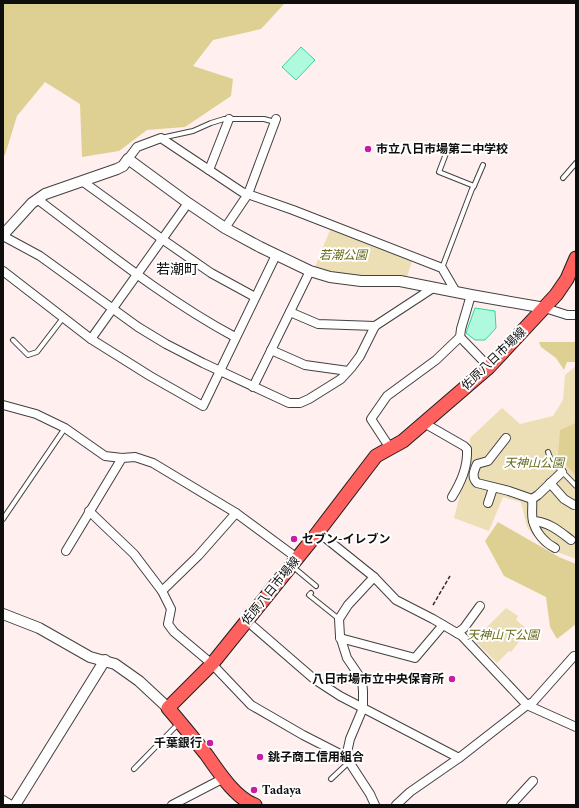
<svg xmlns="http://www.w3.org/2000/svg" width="579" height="808" viewBox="0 0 579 808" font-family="Spectral,'Noto Sans JP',serif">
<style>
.green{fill:#ecdeb5}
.forest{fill:#ded093}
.water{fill:#affadf;stroke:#31d79e}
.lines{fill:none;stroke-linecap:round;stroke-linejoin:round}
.service-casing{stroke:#414141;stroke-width:6}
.minor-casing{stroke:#414141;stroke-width:10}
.tertiary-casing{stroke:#414141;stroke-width:12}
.primary-casing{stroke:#1f1f1f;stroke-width:15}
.path{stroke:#303030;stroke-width:1.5;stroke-dasharray:4 2;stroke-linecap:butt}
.service{stroke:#fff;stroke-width:4}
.minor{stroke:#fff;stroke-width:8}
.tertiary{stroke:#fff;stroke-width:10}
.primary{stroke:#ff615e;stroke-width:13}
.poi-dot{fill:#c71ca3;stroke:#fff;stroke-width:1.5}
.labels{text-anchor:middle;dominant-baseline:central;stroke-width:4;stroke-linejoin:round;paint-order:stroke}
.poi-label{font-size:12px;font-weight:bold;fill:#0e0e0e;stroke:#fff;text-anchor:start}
.park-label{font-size:12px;font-style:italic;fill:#666a19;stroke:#fff}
.street-label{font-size:12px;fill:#0e0e0e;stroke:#fff}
.quarter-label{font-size:14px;fill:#0e0e0e;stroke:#fff}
</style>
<rect width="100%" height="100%" fill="#ffefee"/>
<!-- green -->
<g class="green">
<polygon points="330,230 413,258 407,277 340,275 315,267"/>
<polygon points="576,366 576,559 542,546 527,527 521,502 503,497 489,531 454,518 469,460 470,438 502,408 520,424 553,416 563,400 565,375"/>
<polygon points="506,608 518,616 516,620 528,630 511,652 509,651 497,663 476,642 476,638"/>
</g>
<!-- forest -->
<g class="forest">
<polygon points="3,3 285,3 261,29 213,40 193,66 233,79 231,96 185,127 147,130 119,151 82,157 80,104 45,82 17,116 5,155 3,156"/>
<polygon points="539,342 576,342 576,362 567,362 564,370 556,358 541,347"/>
<polygon points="576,420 576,476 558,456 560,430 574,424"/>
<polygon points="498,522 559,557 576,564 576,624 557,639 550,627 546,597 504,576 485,541"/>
</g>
<!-- water -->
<g class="water">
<polygon points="301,47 315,60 296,80 282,67"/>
<polygon points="475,308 495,311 496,328 485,340 475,340 466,333"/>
</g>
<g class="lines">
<!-- service casing -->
<g class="service-casing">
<g id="service">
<polyline points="161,138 193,131 211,123 224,119 264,119 275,122"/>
<polyline points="447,151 439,172 474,186 483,165"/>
<polyline points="563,178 576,163"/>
<polyline points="442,268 472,189 474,186"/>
<polyline points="13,340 28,355 37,352 63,318"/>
<polyline points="548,452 551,460 576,486"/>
<polyline points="3,519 65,428"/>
<polyline points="292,566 316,586"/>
<polyline points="311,593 309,595 339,619"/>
<polyline points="134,769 179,723"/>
<polyline points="331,779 349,762"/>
</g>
</g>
<!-- minor casing -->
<g class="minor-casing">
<g id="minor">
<polyline points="128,159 137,147 161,138 242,192 293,210 442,268 456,292"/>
<polyline points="209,170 229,119"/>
<polyline points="82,181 162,239 211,273 255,297"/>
<path d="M37,199C101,247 164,299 235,337"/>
<polyline points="225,228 248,194 276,119"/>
<polyline points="3,236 40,256 138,327 166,344 203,363 289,403 300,403 309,399 341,379 351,368 360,356 375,326 433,288"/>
<polyline points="3,271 91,339 150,376 203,406 276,255"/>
<polyline points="545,308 567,315 576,315"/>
<polyline points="290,312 318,324 375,326"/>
<polyline points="460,337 489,367"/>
<polyline points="91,339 188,203"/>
<polyline points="271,350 305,365 348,371"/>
<polyline points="253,387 310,271"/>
<polyline points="3,405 36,414 65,428 105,456 122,458 135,457 153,463 236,513 297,558"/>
<path d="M424,423L464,446L467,449C468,467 461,482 452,497"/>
<path d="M506,438L488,461L477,464C474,471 471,477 477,483L509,491L532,499"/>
<polyline points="390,448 371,419 387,396 436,360 460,337 461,329 471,295"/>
<polyline points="550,483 564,499 574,505"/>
<path d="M532,499C533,506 531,515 533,521C536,533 545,543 555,548"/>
<polyline points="532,499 538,495 562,472"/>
<polyline points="488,503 493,488"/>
<polyline points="89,511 134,554 162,591 171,609 168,624 174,632 212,664 251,705 303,735 346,757 370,794 375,805"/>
<path d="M533,521C549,522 559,531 571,540"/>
<polyline points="318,532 374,577 396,600 433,619 462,636 527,705 576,727"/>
<polyline points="66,551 122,458"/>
<polyline points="162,591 198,556 236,513"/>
<polyline points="247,621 314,679 340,696 459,758"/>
<polyline points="457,633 464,628 480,606"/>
<polyline points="340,638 415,658 443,625"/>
<polyline points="346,757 350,739 363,708 363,691 362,680 347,658 340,636 339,619 348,605 374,577"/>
<polyline points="3,800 11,805"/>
<polyline points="172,805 224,778"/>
<polyline points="396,805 410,792 459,758 527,705 533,702 574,656"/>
<polyline points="511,805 533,781"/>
</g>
</g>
<!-- tertiary casing -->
<g class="tertiary-casing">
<g id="tertiary">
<polyline points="3,235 32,203 45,194 117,169 123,166 128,159 188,203 225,228 260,247 310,271 330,277 361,281 400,281 471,295 545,308"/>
<polyline points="3,614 39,628 90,657 115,664 139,681 168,708"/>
<polyline points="15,805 105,660"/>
</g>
</g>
<!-- primary casing -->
<g class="primary-casing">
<path id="primary" d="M255,805C235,798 218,771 206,754C193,738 181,723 168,708L212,664L315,536L376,456L403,441L489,367L556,295L567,279L576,258"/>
</g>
<!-- path -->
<polyline class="path" points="433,605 450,576"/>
<!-- service -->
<use href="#service" class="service"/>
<!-- minor -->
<use href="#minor" class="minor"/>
<!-- tertiary -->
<use href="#tertiary" class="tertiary"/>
<!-- primary -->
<use href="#primary" class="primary"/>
</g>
<!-- markers -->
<g class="poi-dot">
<circle cx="368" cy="149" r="4"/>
<circle cx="294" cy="539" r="4"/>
<circle cx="452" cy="679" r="4"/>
<circle cx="210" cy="743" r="4"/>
<circle cx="260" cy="757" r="4"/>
<circle cx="254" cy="790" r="4"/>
</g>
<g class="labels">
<!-- poi labels -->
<g class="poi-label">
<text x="376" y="149">市立八日市場第二中学校</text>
<text x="302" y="539">セブン-イレブン</text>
<text x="444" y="679" text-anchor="end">八日市場市立中央保育所</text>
<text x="202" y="743" text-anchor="end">千葉銀行</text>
<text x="268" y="757">銚子商工信用組合</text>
<text x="262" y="790">Tadaya</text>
</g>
<!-- park labels -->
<g class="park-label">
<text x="343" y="255">若潮公園</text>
<text x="534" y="463">天神山公園</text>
<text x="503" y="635">天神山下公園</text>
</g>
<!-- street labels -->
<g class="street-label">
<text transform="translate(494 359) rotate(-44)">佐原八日市場線</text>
<text transform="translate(271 591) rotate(-51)">佐原八日市場線</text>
</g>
<!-- quarter labels -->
<g class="quarter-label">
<text x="177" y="269">若潮町</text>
</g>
</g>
<!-- border -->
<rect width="579" height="808" fill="none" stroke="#0e0e0e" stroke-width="8"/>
</svg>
